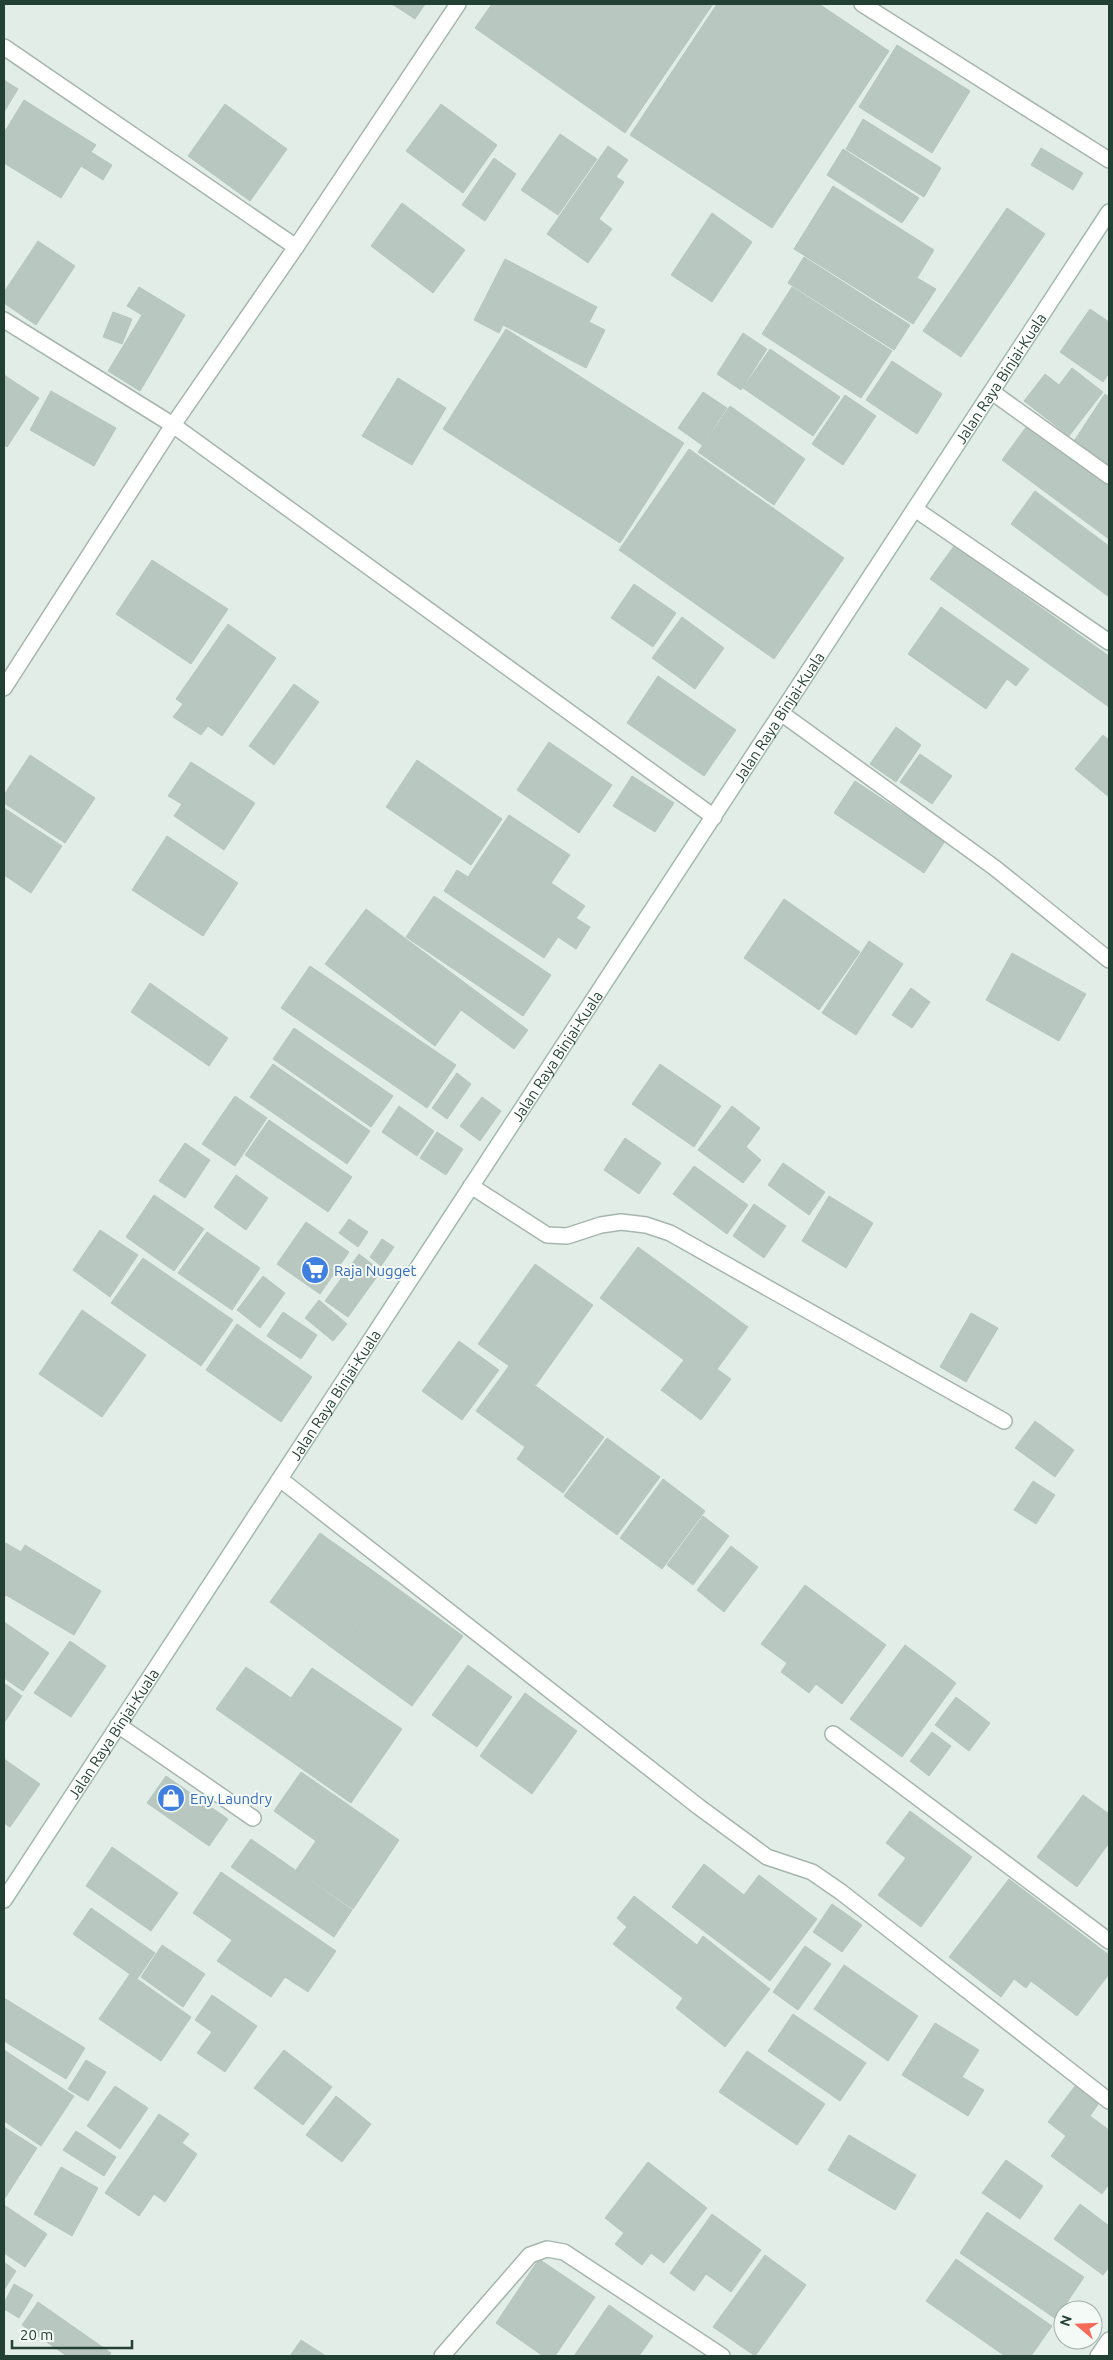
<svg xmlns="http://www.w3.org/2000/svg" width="1113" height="2360" viewBox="0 0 1113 2360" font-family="Ubuntu,sans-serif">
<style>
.building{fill:#b8c8c0;stroke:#b5c7bd}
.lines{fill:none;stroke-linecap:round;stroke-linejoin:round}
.street-casing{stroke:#a5b6ae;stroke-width:18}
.secondary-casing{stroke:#a1baae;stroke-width:18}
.street{stroke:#fff;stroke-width:15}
.secondary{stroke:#fff;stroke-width:15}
.labels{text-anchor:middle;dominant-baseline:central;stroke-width:4;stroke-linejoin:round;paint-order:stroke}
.street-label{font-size:15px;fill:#224034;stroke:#f4faf6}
.shop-label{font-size:15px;fill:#366cbe;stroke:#f4faf6;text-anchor:start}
</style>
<rect width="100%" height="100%" fill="#e3ede7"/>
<!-- building -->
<g class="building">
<polygon points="392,4 425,4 415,19"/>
<polygon points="492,4 713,4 625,133 475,28"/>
<polygon points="717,4 819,4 889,51 772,228 630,135"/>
<polygon points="897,45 970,91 932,153 859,107"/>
<polygon points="4,80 18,89 4,112"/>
<polygon points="24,100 96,145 91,152 112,165 103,180 81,166 61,198 4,163 4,133"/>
<polygon points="225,104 287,149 250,201 188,156"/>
<polygon points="441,104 497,145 463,193 406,151"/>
<polygon points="863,119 941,168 924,197 846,149"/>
<polygon points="560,134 597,159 558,215 521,190"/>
<polygon points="608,146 628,160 616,177 624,182 599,219 612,229 588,263 547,234"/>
<polygon points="1041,148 1083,173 1073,190 1031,165"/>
<polygon points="843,149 919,198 902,223 827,175"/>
<polygon points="494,158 516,174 485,221 462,205"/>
<polygon points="833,186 934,250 917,278 936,289 913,324 794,249"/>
<polygon points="402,203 465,250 433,293 371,246"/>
<polygon points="1007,208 1045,234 961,357 923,331"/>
<polygon points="712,213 752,242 712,302 671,275"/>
<polygon points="38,241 75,266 36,325 4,303 4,292"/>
<polygon points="804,257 910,325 894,350 788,283"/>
<polygon points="505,259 597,307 589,322 605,330 586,368 503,325 499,333 474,320"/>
<polygon points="139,287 185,315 140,391 108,371 142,315 127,306"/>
<polygon points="792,287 892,351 861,398 762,334"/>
<polygon points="1090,309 1109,322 1109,373 1103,382 1060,352"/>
<polygon points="113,312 132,319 122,344 103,337"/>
<polygon points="506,329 684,443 620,543 443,429"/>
<polygon points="743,333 767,349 741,390 717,374"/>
<polygon points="770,349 840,397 813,436 743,388"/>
<polygon points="892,361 942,394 917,434 866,400"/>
<polygon points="1072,368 1103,392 1069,436 1024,401 1045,374 1059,385"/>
<polygon points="4,375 39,398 7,447 4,445"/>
<polygon points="398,378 446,408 412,465 362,436"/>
<polygon points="51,391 116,428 94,466 30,430"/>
<polygon points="703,392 727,408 702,445 678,428"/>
<polygon points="1105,394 1109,397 1109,465 1074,441"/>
<polygon points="845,395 876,416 843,465 812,444"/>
<polygon points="730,406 805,459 774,505 698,452"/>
<polygon points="1029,423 1109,483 1109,539 1002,460"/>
<polygon points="689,449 844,558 774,659 619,550"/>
<polygon points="1035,491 1109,546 1109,597 1011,524"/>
<polygon points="954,546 1109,656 1109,707 930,579"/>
<polygon points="152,560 228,609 191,664 116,614"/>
<polygon points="634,584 676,613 653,647 611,618"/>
<polygon points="941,607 1029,669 1016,686 1007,679 986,709 908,654"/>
<polygon points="682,617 724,648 695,689 652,658"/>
<polygon points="228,624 276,658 222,736 208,726 201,735 173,717 183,704 176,699"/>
<polygon points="658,676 736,730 704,776 627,723"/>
<polygon points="294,684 319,702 274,765 249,746"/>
<polygon points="896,727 921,745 896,782 870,764"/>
<polygon points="1103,735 1109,740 1109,797 1075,769"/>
<polygon points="549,742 612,785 579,833 517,790"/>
<polygon points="920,754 952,776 932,804 900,782"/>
<polygon points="30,755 95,798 65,843 4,803 4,795"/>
<polygon points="417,760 502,819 471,865 386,807"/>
<polygon points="191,762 255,803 224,850 174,816 182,804 168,796"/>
<polygon points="632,776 674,803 655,832 613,806"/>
<polygon points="855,781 945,841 924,873 834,813"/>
<polygon points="4,808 62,846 31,893 4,875"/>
<polygon points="509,815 570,855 551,883 585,906 576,918 590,927 576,949 558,937 544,958 444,891 457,870 468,877"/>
<polygon points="167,836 238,883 203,936 132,890"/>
<polygon points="434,896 551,975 523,1016 406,937"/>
<polygon points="784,899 860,952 819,1010 744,958"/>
<polygon points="366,909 528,1030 514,1049 461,1010 435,1046 325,964"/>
<polygon points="869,941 903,964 856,1035 822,1013"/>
<polygon points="1012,953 1086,994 1059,1041 986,1000"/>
<polygon points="310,966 456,1065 427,1108 281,1008"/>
<polygon points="150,983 228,1038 209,1066 131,1012"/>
<polygon points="911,988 930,1002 912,1028 892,1015"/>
<polygon points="294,1028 393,1096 371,1127 273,1059"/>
<polygon points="273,1064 370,1131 347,1164 250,1097"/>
<polygon points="660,1064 721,1106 694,1147 632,1104"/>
<polygon points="457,1073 471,1084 447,1119 432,1108"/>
<polygon points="235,1096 267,1118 235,1166 202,1144"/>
<polygon points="482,1097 501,1111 480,1141 460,1126"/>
<polygon points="399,1106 434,1131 417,1156 382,1132"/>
<polygon points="732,1106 760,1128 746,1147 761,1160 743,1183 698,1150"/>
<polygon points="269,1120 352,1177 328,1212 245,1155"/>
<polygon points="437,1132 463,1149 446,1175 420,1158"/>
<polygon points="625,1138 661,1163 639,1194 604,1170"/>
<polygon points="185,1143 210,1160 185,1198 159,1181"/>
<polygon points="783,1163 825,1192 809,1215 768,1185"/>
<polygon points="694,1166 748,1205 727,1234 673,1194"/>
<polygon points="236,1175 268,1198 246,1230 214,1207"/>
<polygon points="154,1195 204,1229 174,1271 126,1237"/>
<polygon points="829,1196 873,1223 846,1268 802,1241"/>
<polygon points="754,1204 786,1226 764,1258 733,1236"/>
<polygon points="349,1219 368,1232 358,1247 339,1233"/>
<polygon points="306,1222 349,1252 320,1294 277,1264"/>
<polygon points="100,1230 138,1255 110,1297 73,1270"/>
<polygon points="207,1232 260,1268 232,1310 178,1273"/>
<polygon points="382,1239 394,1247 381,1266 370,1257"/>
<polygon points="638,1247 748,1327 717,1369 731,1379 701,1420 661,1390 684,1360 600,1298"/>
<polygon points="359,1254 381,1271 348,1317 325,1301"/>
<polygon points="143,1258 233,1320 201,1366 111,1303"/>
<polygon points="535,1264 593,1305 536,1385 478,1344"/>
<polygon points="263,1276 285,1293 260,1328 237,1310"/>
<polygon points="319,1300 347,1324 333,1341 305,1318"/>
<polygon points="82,1310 146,1355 102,1417 39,1374"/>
<polygon points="283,1312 317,1335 301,1359 267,1336"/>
<polygon points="971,1313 998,1328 966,1382 940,1367"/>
<polygon points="237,1324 312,1377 281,1422 206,1370"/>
<polygon points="459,1341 499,1370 462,1420 422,1391"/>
<polygon points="509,1366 604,1437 563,1493 517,1459 525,1447 476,1411"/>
<polygon points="1035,1421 1074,1450 1055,1477 1015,1448"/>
<polygon points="607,1438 660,1477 617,1535 564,1496"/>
<polygon points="663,1479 705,1511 662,1569 620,1538"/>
<polygon points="1033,1481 1055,1495 1036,1524 1014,1510"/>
<polygon points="703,1516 729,1536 693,1585 667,1565"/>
<polygon points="320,1533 390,1583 339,1653 270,1602"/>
<polygon points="4,1542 21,1552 25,1545 101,1591 74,1635 6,1595 4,1598"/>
<polygon points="731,1546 758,1567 724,1612 697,1590"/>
<polygon points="390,1583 463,1636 412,1706 339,1653"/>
<polygon points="805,1585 886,1645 842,1704 816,1684 809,1693 781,1672 787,1663 761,1644"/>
<polygon points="4,1622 49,1653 23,1691 4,1678"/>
<polygon points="70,1641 106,1666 71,1717 34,1693"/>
<polygon points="905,1645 956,1683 902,1757 850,1719"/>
<polygon points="468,1665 512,1697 477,1747 432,1715"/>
<polygon points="246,1667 291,1698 312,1668 402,1729 351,1803 216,1709"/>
<polygon points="4,1683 22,1696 4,1723"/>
<polygon points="525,1693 577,1731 532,1794 480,1756"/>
<polygon points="956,1697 990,1723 969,1751 935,1725"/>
<polygon points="932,1732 951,1746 929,1776 910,1761"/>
<polygon points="4,1759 40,1784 10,1827 4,1823"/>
<polygon points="301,1772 399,1840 353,1909 296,1870 316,1841 274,1811"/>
<polygon points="166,1776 228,1819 209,1846 147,1803"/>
<polygon points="1083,1795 1109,1814 1109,1843 1077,1887 1037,1857"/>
<polygon points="910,1811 972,1857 921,1927 878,1895 906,1858 886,1843"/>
<polygon points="251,1839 352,1910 334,1937 231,1867"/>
<polygon points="112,1847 178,1893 151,1931 86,1886"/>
<polygon points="704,1864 744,1895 759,1875 817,1919 770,1981 672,1907"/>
<polygon points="221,1872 336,1951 308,1992 285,1977 271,1997 217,1961 232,1940 193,1913"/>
<polygon points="1009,1879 1109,1955 1109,1974 1077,2016 1031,1981 1026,1988 1014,1979 1001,1997 949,1957"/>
<polygon points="634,1896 697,1945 703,1936 770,1989 725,2047 676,2008 683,1998 613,1944 627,1927 617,1918"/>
<polygon points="832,1904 862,1925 842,1952 813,1932"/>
<polygon points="91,1908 155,1953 137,1979 73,1934"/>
<polygon points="162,1945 205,1974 183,2007 141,1977"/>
<polygon points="805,1946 831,1964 798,2010 773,1992"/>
<polygon points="844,1965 918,2016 888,2061 814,2009"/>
<polygon points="130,1974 191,2017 161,2061 99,2019"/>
<polygon points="212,1995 257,2026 225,2072 197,2053 212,2032 195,2020"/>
<polygon points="4,1998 85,2048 66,2079 4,2041"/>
<polygon points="793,2014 866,2063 840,2101 768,2051"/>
<polygon points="935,2023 979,2050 962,2077 984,2090 968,2116 902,2075"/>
<polygon points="4,2050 74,2096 41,2146 4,2121"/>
<polygon points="284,2050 332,2087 303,2125 254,2088"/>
<polygon points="747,2051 825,2104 797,2145 719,2092"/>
<polygon points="86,2060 106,2072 88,2101 68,2089"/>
<polygon points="115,2086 148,2108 120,2149 87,2126"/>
<polygon points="1075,2086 1099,2103 1090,2116 1109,2130 1109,2184 1102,2194 1051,2156 1066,2136 1048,2122"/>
<polygon points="336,2096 371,2124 342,2162 306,2135"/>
<polygon points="159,2114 189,2134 182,2143 197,2154 165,2202 154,2194 139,2216 105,2193"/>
<polygon points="4,2127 37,2148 5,2198 4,2198"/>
<polygon points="76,2131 116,2157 104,2176 63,2150"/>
<polygon points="849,2135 916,2175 895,2210 828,2170"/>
<polygon points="1006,2160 1043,2186 1020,2219 982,2193"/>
<polygon points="648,2162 707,2208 664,2263 651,2253 642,2265 615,2244 624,2233 605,2218"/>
<polygon points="61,2167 98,2188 72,2236 34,2214"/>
<polygon points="1080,2204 1109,2226 1109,2267 1103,2275 1054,2239"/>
<polygon points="4,2205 47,2234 25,2267 4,2253"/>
<polygon points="987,2212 1084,2277 1056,2319 960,2253"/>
<polygon points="712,2214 761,2250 731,2292 706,2274 694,2291 670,2273"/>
<polygon points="765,2255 806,2285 755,2356 713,2327"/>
<polygon points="539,2259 595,2297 555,2356 543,2356 496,2323"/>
<polygon points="956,2259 1052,2326 1031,2356 1005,2356 926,2301"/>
<polygon points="4,2262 16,2271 4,2290"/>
<polygon points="14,2284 33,2295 19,2318 4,2309 4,2303"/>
<polygon points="38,2302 111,2353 109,2356 67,2356 22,2325"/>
<polygon points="609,2305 653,2336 639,2356 574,2356"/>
<polygon points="301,2340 326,2356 290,2356"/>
</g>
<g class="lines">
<!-- street casing -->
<g class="street-casing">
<g id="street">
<polyline points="862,4 1109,160"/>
<polyline points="4,47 296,247"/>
<polyline points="4,320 173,425 714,817"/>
<polyline points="992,392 1109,476"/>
<polyline points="915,509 1109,642"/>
<polyline points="4,688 173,425 296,247 458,4"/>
<polyline points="781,713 995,868 1109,960"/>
<polyline points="471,1186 547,1235 567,1236 601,1225 621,1222 646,1225 670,1233 1004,1421"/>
<polyline points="280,1479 699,1807 767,1857 812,1872 841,1892 1109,2101"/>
<polyline points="118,1725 253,1818"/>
<polyline points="833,1734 1109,1941"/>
<polyline points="442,2356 530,2255 547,2249 564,2252 722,2356"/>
<polyline points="1098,2356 1109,2340"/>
</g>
</g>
<!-- secondary casing -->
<g class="secondary-casing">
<g id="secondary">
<path id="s1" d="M4,1900L1109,212"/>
</g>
</g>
<!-- street -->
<use href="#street" class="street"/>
<!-- secondary -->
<use href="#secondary" class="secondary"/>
</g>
<!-- icons -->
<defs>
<g id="supermarket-disc" transform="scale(1.4375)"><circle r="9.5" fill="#3f7fe0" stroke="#f4faf6"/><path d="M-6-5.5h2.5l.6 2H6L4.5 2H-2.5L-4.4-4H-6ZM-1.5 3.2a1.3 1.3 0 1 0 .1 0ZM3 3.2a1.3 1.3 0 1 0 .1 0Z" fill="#fff"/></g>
<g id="shop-disc" transform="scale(1.4375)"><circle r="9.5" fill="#3f7fe0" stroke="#f4faf6"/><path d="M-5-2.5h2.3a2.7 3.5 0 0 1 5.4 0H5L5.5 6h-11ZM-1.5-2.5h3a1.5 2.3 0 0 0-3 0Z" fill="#fff"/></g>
</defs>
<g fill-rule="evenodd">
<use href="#supermarket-disc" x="315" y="1270"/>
<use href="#shop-disc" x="171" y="1798"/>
</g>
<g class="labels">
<!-- street labels -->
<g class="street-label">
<text stroke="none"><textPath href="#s1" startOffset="1819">Jalan Raya Binjai-Kuala</textPath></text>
<text stroke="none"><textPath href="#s1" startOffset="1414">Jalan Raya Binjai-Kuala</textPath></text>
<text stroke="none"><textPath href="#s1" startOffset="1009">Jalan Raya Binjai-Kuala</textPath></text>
<text stroke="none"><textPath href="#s1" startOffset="604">Jalan Raya Binjai-Kuala</textPath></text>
<text stroke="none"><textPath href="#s1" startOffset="199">Jalan Raya Binjai-Kuala</textPath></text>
</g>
<!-- shop labels -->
<g class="shop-label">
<text x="334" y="1270">Raja Nugget</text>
<text x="190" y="1798">Eny Laundry</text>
</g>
</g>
<!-- border -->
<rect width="1113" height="2360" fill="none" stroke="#224034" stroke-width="10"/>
<!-- north arrow -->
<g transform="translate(1078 2325) rotate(289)"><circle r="24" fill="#f4faf6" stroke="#a0b0a8"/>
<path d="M0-4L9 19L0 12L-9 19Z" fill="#f66a59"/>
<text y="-8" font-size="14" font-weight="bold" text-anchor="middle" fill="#224034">N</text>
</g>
<!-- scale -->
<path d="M12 2340v8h120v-8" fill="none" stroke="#224034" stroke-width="2.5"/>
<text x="20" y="2340" font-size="15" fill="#224034" stroke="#f4faf6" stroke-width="4" paint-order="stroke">20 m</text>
</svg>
